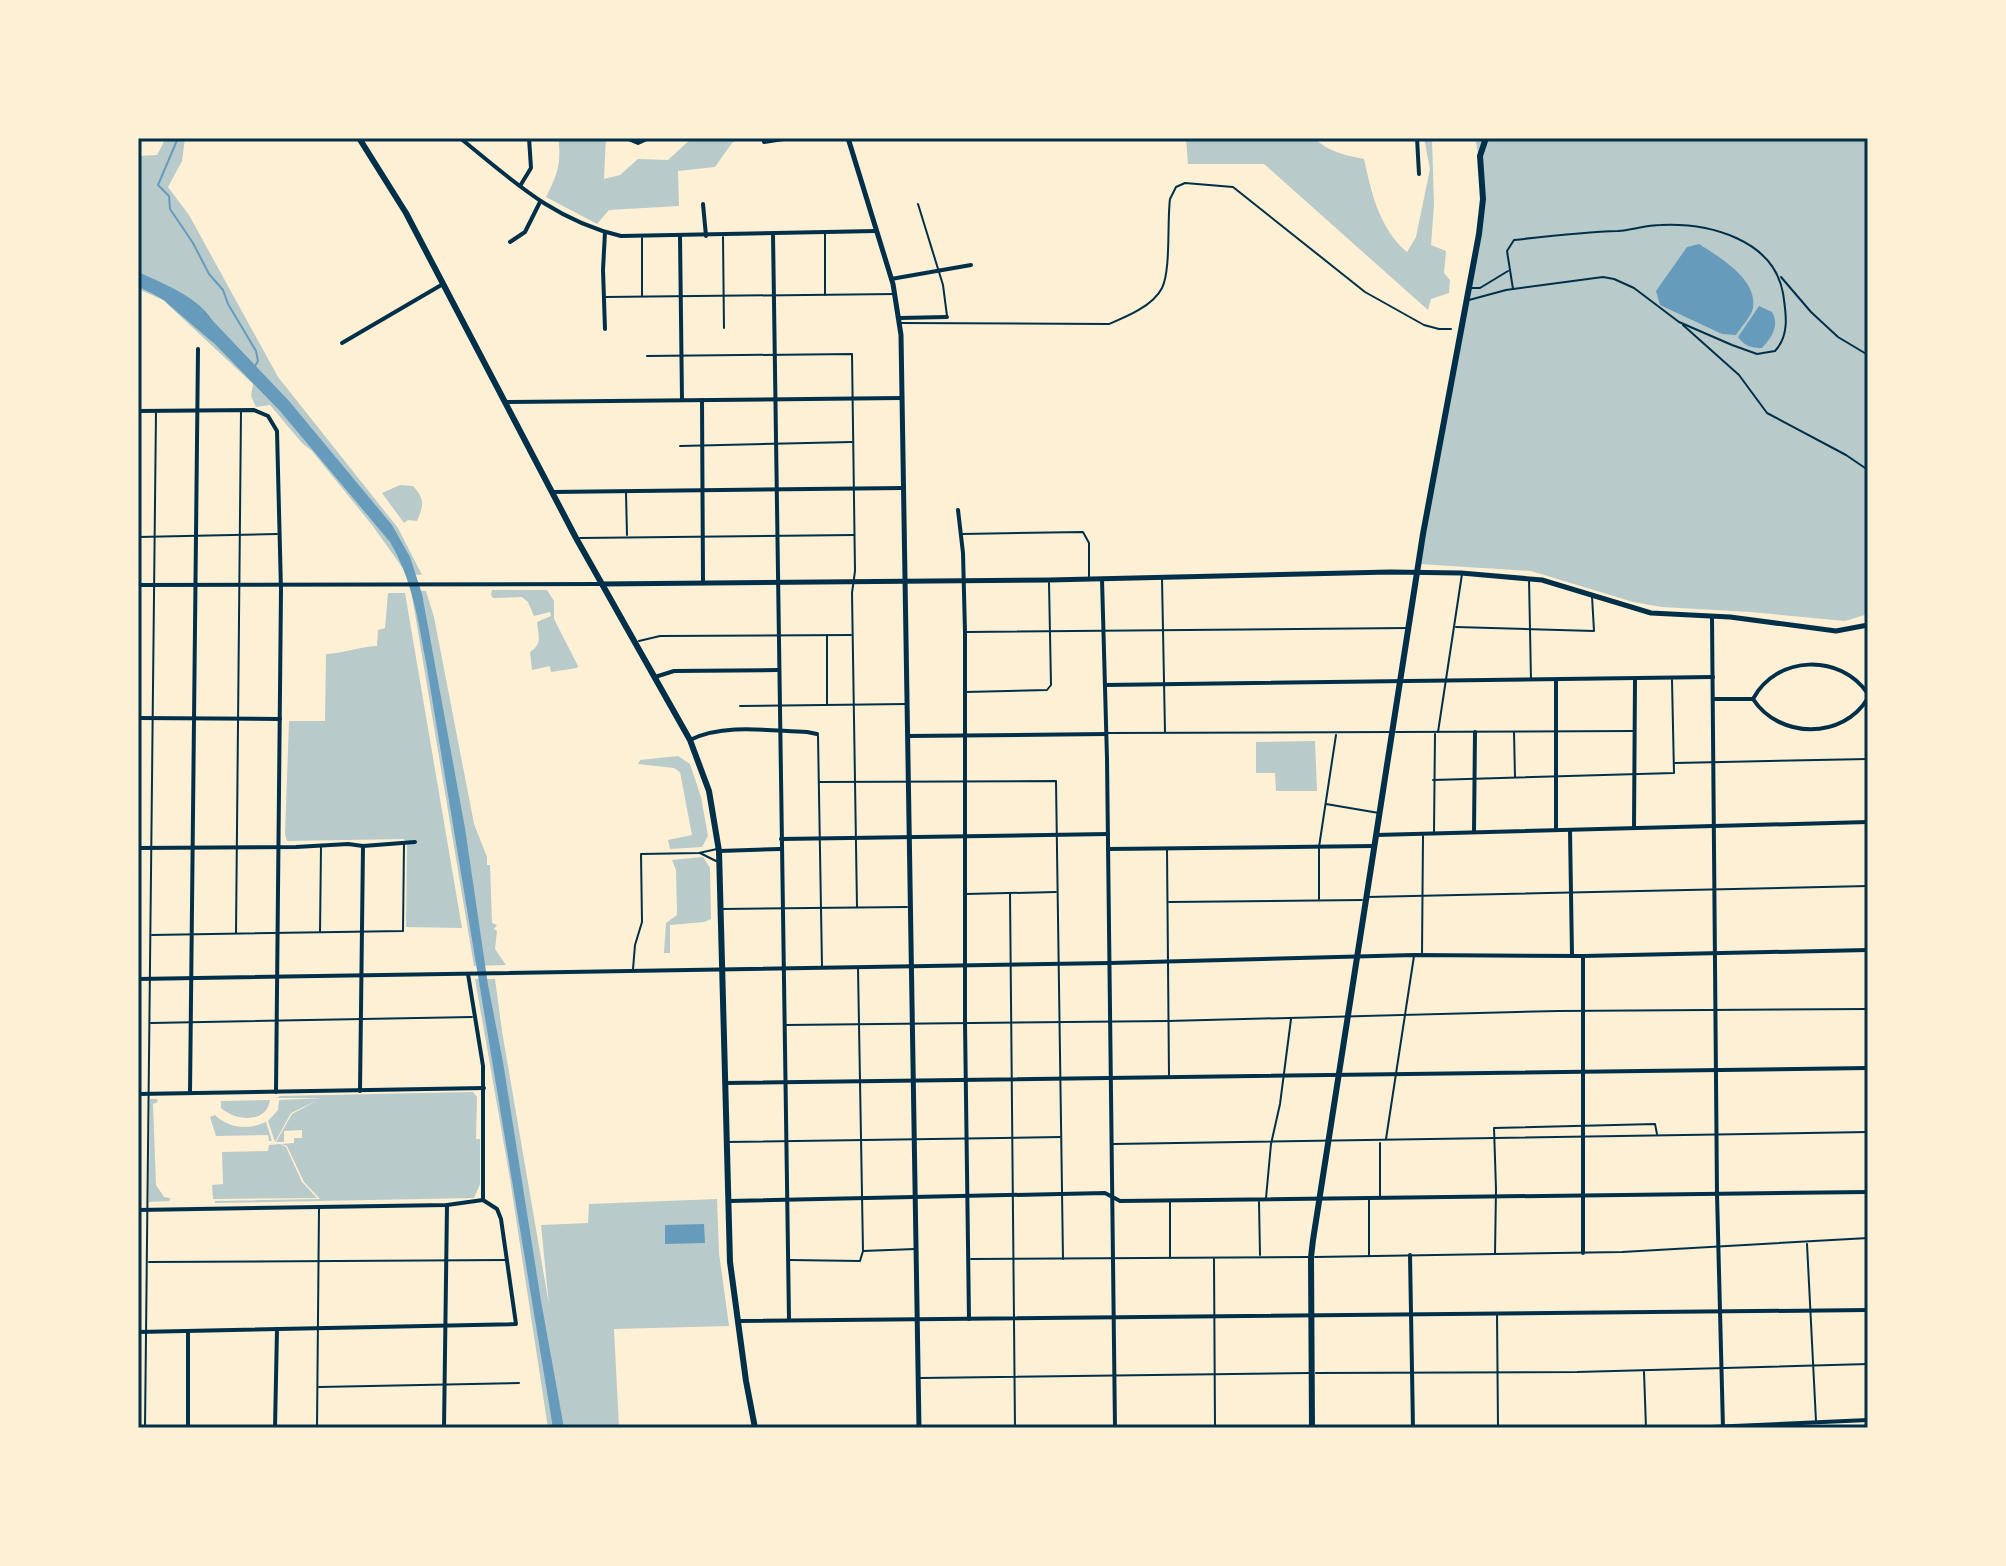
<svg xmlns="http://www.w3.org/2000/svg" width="2006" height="1566" viewBox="0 0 2006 1566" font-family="'Fira Sans Condensed',sans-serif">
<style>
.green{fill:#b9caca}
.water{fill:#669bbc}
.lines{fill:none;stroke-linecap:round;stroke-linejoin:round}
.stream{stroke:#669bbc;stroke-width:2}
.river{stroke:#669bbc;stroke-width:10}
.service{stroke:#003049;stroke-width:2}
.minor{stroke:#003049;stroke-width:4}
.tertiary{stroke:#003049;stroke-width:4}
.secondary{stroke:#003049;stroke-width:5}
.primary{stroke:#003049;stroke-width:6}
.trunk{stroke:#003049;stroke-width:6}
.neatline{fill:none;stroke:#003049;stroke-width:3}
</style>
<rect width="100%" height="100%" fill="#fdf0d5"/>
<!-- green -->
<g class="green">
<polygon points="166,138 185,138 182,161 168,187 189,215 278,377 398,528 422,575 407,574 372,525 312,451 302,443 270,405 256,407 251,396 253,384 163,300 138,289 138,156 157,155"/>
<path d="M558,138H606L604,179L620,175L638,159L668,160L692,138H740L732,143L715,167L678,171L679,206L609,210L597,224L546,197C557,176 562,162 558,138Z"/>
<path d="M1186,138H1314C1329,152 1344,155 1364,159C1371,192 1380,230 1407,252L1416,237L1430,169L1424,138H1432L1434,205L1431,245L1446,251L1444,273L1450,280L1449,293L1431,299L1428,310L1264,164H1188Z"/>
<polygon points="1475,138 1868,138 1868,614 1845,621 1750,612 1662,607 1633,602 1531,571 1419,564 1482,216 1480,163"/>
<path d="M400,485L413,486C425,499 424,505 417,521L408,520L404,523L382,493Z"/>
<polygon points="411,590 426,591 434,617 474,824 487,857 487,865 490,865 492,923 497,925 494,929 497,931 495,949 506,965 474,966"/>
<path d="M492,590H547L554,601V619L578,666L577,668L551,672L550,666L532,670L530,652C543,644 538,635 537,622L551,616L550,612L534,616L528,602L522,597L493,598L491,595Z"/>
<path d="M388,593H405L462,928L406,927L407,845L404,839L287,841L285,834L289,721H325L326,654C345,653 358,647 377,646L378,630L385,628Z"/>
<polygon points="1315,741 1317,791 1276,791 1275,773 1256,773 1256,742"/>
<polygon points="678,756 690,764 701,797 708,836 702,847 670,849 668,840 692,835 680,772 674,768 638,764 640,760"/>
<polygon points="703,857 710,868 711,919 704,922 670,925 670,953 664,953 666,923 677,915 676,870 672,860"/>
<polygon points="475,979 495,979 502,1031 549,1305 541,1225 588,1223 589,1204 717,1199 719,1253 729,1326 614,1329 619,1428 548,1428 510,1179"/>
<polygon points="473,1092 477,1097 476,1139 480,1139 480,1184 474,1198 215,1203 215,1201 320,1199 304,1182 287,1146 281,1144 294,1143 294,1138 302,1138 302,1130 284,1131 284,1142 276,1142 292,1114 318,1100 291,1113 275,1142 268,1121 278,1110 279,1100 324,1098 277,1098 280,1096"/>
<polygon points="150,1099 157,1099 158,1102 153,1104 156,1185 164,1197 170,1198 170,1201 149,1202"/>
<path d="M270,1100C267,1124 235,1121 221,1108V1101Z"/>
<path d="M215,1115C230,1129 248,1130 266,1122L272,1141H269L268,1135L216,1136L210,1117Z"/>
<polygon points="280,1144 286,1147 302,1182 317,1198 213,1199 212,1185 223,1184 222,1152 268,1151 269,1145"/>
</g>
<!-- water -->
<g class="water">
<path d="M1699,244C1719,257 1758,279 1753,308C1751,317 1741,327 1736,335L1722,334L1660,305L1656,291L1687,247Z"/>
<path d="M138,272C164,284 197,296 213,321L289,401L392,525L410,557L422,594L465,828L488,985L503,1062L541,1301L564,1428H553L426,662C418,620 412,579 390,542L280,411L207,336C200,310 190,316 172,305C160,298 151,292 138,287Z"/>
<path d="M1759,306L1772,312C1780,326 1771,338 1762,348C1752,348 1744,346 1738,337Z"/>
<polygon points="704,1224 705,1243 665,1244 665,1225"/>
</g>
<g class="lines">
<!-- stream -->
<polyline class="stream" points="178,138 158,185 169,196 170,209 193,243 209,274 223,290 228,304 256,351 258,361 255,366"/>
<!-- river -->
<polyline class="river" points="171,300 214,337"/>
<!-- service -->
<g class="service">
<polyline points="918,204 943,285 947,316"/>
<polyline points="825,234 825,295"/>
<polyline points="723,237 724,328"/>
<polyline points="642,238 642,296"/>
<polyline points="1781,277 1811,312 1838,337 1868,355"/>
<polyline points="1471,288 1480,288 1508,271"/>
<polyline points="605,297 895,294"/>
<path d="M1469,300L1506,290L1603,277L1614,279L1634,288L1679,322L1732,345L1757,354L1775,351C1790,335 1786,313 1783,293C1773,239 1709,223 1661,225C1646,225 1632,230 1618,231C1584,232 1549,236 1514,240L1507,251L1513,289"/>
<path d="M901,323L1109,324C1126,317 1153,306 1162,288C1171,270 1167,221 1170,199L1176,187L1185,183L1233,187L1365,292L1424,325L1439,329H1451"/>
<polyline points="1683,325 1739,375 1767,413 1846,455 1868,470"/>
<polyline points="647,356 852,354 855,571 852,593 857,907"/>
<polyline points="680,446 852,442"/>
<polyline points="626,493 627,535"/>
<polyline points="962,534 1083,532 1089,543 1089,578"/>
<polyline points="138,537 277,534"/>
<polyline points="580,538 854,535"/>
<polyline points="1162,579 1165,732"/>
<polyline points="1529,579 1531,680"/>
<polyline points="1456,627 1594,631 1592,596"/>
<polyline points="967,632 1408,628"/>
<polyline points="639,641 660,636 851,635"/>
<polyline points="965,692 1047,690 1051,685 1049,583"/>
<polyline points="827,705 827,635"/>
<polyline points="740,706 906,704"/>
<polyline points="1396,732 1633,731"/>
<polyline points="1438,732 1462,574"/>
<polyline points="1514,732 1515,777"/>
<polyline points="1108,733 1389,732"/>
<polyline points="818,736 822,966"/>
<polyline points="1675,763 1868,759"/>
<polyline points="1433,780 1674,773 1672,680"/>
<polyline points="820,782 1056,781 1063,1259"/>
<polyline points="1326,804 1379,813"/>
<polyline points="1434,832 1435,734"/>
<polyline points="1167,850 1169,1075"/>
<polyline points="700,853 716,861"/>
<polyline points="1010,893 1015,1428"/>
<polyline points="966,894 1056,892"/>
<polyline points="1367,897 1868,886"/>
<polyline points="1319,899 1319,847 1336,735"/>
<polyline points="1169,902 1362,900"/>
<polyline points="722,909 907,907"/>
<polyline points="320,932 321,847"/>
<polyline points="236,933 241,411"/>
<polyline points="152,935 403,931 404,844"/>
<polyline points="1422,954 1423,836"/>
<polyline points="858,968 863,1251"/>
<polyline points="633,969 635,945 642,922 641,854 699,853 717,849"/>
<polyline points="151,1023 472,1017"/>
<polyline points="786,1025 1168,1021 1558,1011 1868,1009"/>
<polyline points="1386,1139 1414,956"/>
<polyline points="727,1142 1060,1137"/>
<polyline points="1380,1143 1380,1196"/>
<polyline points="1113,1144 1868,1132"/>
<polyline points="1266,1198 1271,1144 1280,1104 1291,1019"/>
<polyline points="1369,1199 1369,1256"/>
<polyline points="1170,1202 1170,1258"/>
<polyline points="1259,1202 1260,1255"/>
<polyline points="1807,1244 1816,1421"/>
<polyline points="1495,1254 1496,1189 1494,1128 1655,1124 1657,1134"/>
<polyline points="1315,1257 1622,1252 1868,1238"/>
<polyline points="971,1259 1308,1257"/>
<polyline points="1214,1259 1215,1428"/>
<polyline points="790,1260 860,1261 863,1251 915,1249"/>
<polyline points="149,1262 506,1260"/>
<polyline points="1497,1313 1498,1428"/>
<polyline points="1644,1372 1646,1428"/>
<polyline points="1316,1373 1577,1372 1868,1364"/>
<polyline points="920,1378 1309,1373"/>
<polyline points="319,1387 519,1383"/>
<polyline points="145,1428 156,411"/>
<polyline points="317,1428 319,1208"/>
</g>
<!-- minor -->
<g class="minor">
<path d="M460,138C512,180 553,220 621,236L876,231"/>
<polyline points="626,138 638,143 649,138"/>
<polyline points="1417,138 1419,174"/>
<polyline points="764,142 790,138"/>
<polyline points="520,186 531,168 529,138"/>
<polyline points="703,204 706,236"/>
<polyline points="773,234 789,1319"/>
<polyline points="680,236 682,400"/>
<polyline points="510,242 525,232 540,202"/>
<polyline points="891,279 971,265"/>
<polyline points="899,318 947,317"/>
<polyline points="605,329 603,270 605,232"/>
<polyline points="342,343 443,284"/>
<polyline points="702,400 703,582"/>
<polyline points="507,402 902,398"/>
<polyline points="138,411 254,410 268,416 277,431 281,590 276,1092"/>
<polyline points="552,492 904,488"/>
<polyline points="958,510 963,553 965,632 965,1023 969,1319"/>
<polyline points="655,677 674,671 778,670"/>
<polyline points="1556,680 1556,829"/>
<polyline points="1105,685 1713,677"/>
<polyline points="1713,699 1753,699"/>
<path d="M1753,699C1776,655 1841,653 1868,694"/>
<path d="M1753,699C1779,739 1843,740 1868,698"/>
<polyline points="138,718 280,719"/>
<polyline points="908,736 1106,734"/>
<path d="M690,740C724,723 771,731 807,732L817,734"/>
<polyline points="1634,828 1635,679"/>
<polyline points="1570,830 1572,956"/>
<polyline points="1474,832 1475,732"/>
<polyline points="1376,835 1868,822"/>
<polyline points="781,839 1108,834"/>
<polyline points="138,848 296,847 348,844 363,846 415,842"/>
<polyline points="1108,849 1374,846"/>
<polyline points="719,851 780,849"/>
<polyline points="1583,956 1583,1253"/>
<polyline points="468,974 483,1066 483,1200"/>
<polyline points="725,1083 1868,1068"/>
<polyline points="360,1091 363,846"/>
<polyline points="190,1093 198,349"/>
<polyline points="138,1094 484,1088"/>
<polyline points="729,1201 1105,1193 1120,1201 1868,1192"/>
<polyline points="138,1210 447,1205 483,1200"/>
<polyline points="1410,1255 1413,1428"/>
<polyline points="737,1321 1868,1310"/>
<polyline points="138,1332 516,1324 501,1219 497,1209 483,1200"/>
<polyline points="188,1428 188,1331"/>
<polyline points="275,1428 277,1329"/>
<polyline points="444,1428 447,1205"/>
</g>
<!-- tertiary -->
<g class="tertiary">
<polyline points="1102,579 1107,759 1115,1428"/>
<polyline points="138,585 600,584"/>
<polyline points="1712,617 1717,1194 1723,1428"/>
<polyline points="138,979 1110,963 1414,955 1583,956 1868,950"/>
<polyline points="1687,1428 1868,1420"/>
</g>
<!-- secondary -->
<g class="secondary">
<polyline points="848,138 893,284 901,335 919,1428"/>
<polyline points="601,584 1049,580 1390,572 1461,573 1542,580 1651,613 1730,617 1836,631 1868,625"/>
</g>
<!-- primary -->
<polyline class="primary" points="359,138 406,213 576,538 690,740 709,791 719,851 730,1262 746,1381 755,1428"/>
<!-- trunk -->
<polyline class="trunk" points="1312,1428 1311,1257 1313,1240 1423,534 1479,234 1483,199 1480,156 1486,138"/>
</g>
<!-- border -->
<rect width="2006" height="1566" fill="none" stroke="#fdf0d5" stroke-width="280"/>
<rect x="140" y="140" width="1726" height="1286" class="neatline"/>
</svg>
